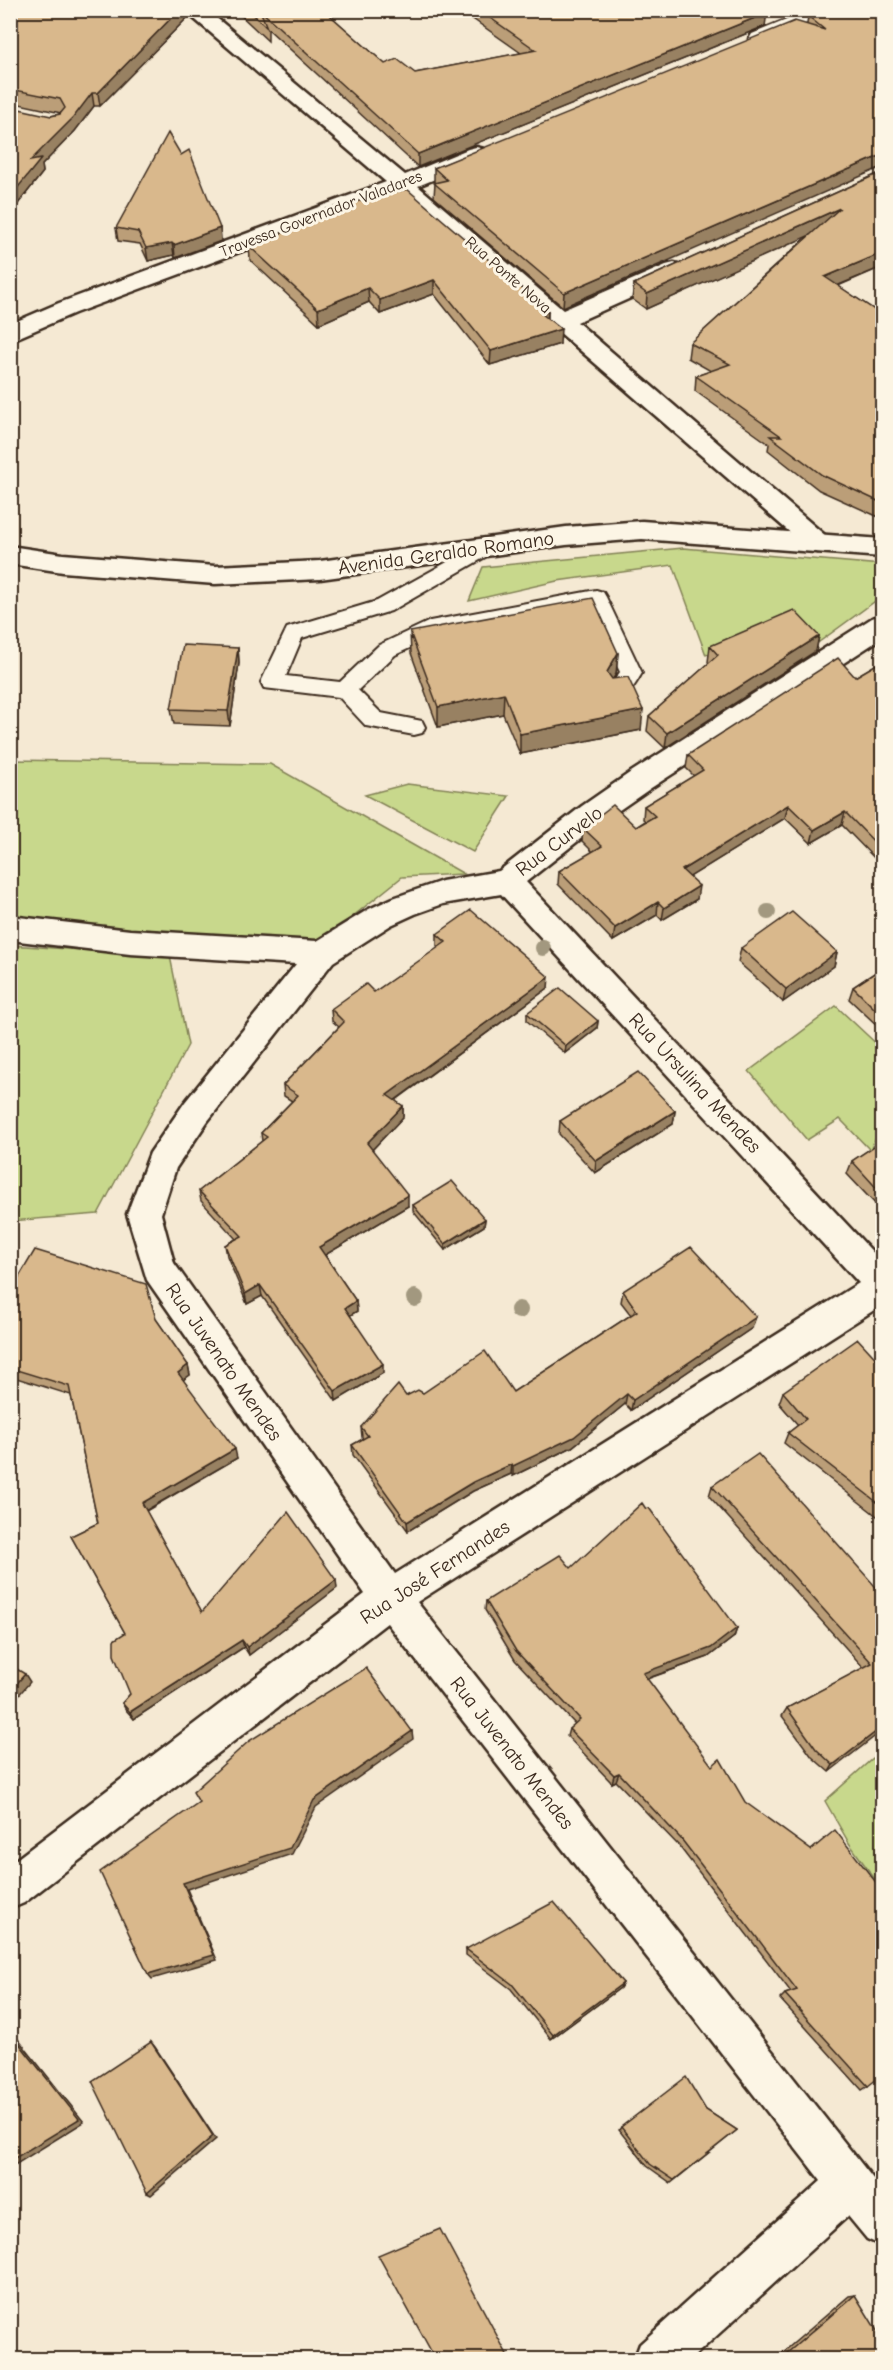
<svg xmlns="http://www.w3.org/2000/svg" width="893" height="2370" viewBox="0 0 893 2370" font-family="'Comic Neue',sans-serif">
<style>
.green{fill:#c8d88c;stroke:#828155;stroke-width:1.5}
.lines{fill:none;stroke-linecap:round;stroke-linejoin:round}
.lane-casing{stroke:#3b2a1e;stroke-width:4}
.street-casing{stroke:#3b2a1e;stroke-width:5}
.primary-casing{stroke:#3b2a1e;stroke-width:5}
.lane{fill:#fcf5e5;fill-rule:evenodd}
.street{fill:#fcf5e5;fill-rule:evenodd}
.primary{fill:#fcf5e5;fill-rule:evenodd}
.tree{fill:#a2987f}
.wall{fill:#bb9e78;stroke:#3b2a1e;stroke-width:1.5}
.shaded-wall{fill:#988162;stroke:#3b2a1e;stroke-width:1.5}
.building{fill:#d9b88c;stroke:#3b2a1e;stroke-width:1.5}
.labels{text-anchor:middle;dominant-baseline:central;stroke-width:6;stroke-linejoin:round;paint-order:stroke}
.far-street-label{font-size:16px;fill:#3b2a1e;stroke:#fcf5e5}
.street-label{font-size:20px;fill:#3b2a1e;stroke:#fcf5e5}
</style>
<rect width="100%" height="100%" fill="#f5e9d3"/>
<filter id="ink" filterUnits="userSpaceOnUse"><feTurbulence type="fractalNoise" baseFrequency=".0167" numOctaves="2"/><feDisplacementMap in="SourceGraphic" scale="12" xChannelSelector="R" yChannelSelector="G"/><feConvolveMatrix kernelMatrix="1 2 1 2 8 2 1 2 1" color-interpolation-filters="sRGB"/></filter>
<g filter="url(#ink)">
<!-- green -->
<g class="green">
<polygon points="683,548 882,565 882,596 819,642 793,616 706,655 673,565 557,581 469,601 483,567"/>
<polygon points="11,760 270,764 464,874 402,877 322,941 37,923 11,918"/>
<polygon points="407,784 509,796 473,852 365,795"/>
<polygon points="10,945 170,956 188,1045 98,1214 11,1221"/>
<polygon points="836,1006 882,1049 882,1125 870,1150 840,1119 807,1140 749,1071"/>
<polygon points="882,1750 882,1889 849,1843 825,1801"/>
</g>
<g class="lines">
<!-- lane casing -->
<g class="lane-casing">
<path id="lane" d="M487,540L494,542L497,547L494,552L391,611L302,638L286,676L340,682L379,645L430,621L596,590L603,592L606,597L642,673C634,686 627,702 610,697L607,691L620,672L589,606L442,633L395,655L358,690L381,713L422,721L425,727L422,733L414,735L366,726L339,697L264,688L261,682L287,628L377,601Z"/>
</g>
<!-- street casing -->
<g class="street-casing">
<g id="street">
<polygon points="184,10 207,10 405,175 468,149 476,147 484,149 487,154 484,159 418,186 563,310 666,265 674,263 682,265 686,270 682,275 577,322 827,537 831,543 827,549 818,552 809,549 399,193 75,313 10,341 10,324 59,303 386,182"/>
<polygon points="811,10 841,10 838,14 768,44 760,45 752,44 749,39 752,34"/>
<path d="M882,615V638L651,788L602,822L526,882L882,1262V1305L417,1602L882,2190V2246L867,2239L848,2216L690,2360H634L640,2344L821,2181L387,1623L24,1903L10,1909V1864L365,1594L147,1280L127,1214L150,1153L185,1102L296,964L130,954L10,940V916L130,930L317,941L369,909L393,898L442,881L499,871L582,806L631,772L872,618ZM501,894L859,1283L395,1574L174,1263L161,1214L176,1168L207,1122L333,962L391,925L415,914L443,904Z"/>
</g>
</g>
<!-- primary casing -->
<g class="primary-casing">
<polygon id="primary" points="642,521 882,539 882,557 642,539 566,545 320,579 215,584 63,572 10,564 10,546 63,554 215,566 320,561 566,527"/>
</g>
<!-- lane -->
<use href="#lane" class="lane"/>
<!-- street -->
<use href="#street" class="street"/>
<!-- primary -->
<use href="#primary" class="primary"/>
</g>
<!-- trees -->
<g class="tree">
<circle cx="768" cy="912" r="8"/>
<circle cx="543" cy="948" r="8"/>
<circle cx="415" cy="1298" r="9"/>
<circle cx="519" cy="1310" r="9"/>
</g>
<!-- wall -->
<g class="wall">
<polygon points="10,10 188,17 100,106 94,106 75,131 42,165 43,172 10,214 51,116 60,114 61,113 10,102"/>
<polygon points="235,10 324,10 385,64 415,73 521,53 460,10 758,10 765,26 418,167 268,29 268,41"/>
<polygon points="783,10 804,10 790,16"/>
<polygon points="882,10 563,307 434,197 435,183 434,182 434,168 807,24 808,16"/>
<polygon points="882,172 882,267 838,286 882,315 882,517 881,518 819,490 768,450 769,444 695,391 696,376 711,371 688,358 690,343 809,235 646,309 632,299 634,284"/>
<polygon points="319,211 548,311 548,319 560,344 490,365 434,294 380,314 369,302 319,324 250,260 249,246 320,218"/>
<polygon points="116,228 220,228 221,241 175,258 174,255 148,261 140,244 118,241"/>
<polygon points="410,632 618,653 616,674 613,679 641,730 520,754 503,714 438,727 411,653"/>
<polygon points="819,636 816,651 665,748 647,731 649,716 709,663 708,662 710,646"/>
<polygon points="238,648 239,663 230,726 174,724 171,709"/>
<polygon points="882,661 882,866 842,825 811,843 785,818 689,877 697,899 662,920 657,915 613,941 558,884 559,871 593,852 582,841 583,828 636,827 645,821 643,819 644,806 694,776 686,768 688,755 855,677"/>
<polygon points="437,934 548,988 395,1101 403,1106 403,1117 372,1150 408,1206 325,1255 356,1301 357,1311 350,1315 383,1373 336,1401 262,1296 247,1304 227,1256 225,1245 236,1239 201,1201 199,1191 262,1141 261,1133 292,1101 284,1096 283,1085 339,1027 332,1021 331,1009 374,992 439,948 437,946"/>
<polygon points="741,948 837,952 834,966 783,1002 738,962"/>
<polygon points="882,968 882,1045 878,1041 882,1030 849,999 853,987"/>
<polygon points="527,1013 598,1021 597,1028 565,1053 527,1021"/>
<polygon points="675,1111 673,1124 595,1173 559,1134 560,1121"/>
<polygon points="882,1141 882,1211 847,1174 852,1161"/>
<polygon points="413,1205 485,1219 484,1226 445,1250 413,1211"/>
<polygon points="623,1291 752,1328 631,1410 625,1404 572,1447 513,1476 511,1474 473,1491 408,1531 353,1455 352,1445 363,1439 362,1437 361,1427 406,1396 423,1393 513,1392 631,1315 621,1302"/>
<polygon points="10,1292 156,1319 188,1365 190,1375 183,1380 237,1458 146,1511 202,1612 337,1588 249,1655 244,1647 134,1719 126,1710 122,1703 130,1694 125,1633 71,1536 98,1523 71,1395 10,1376"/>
<polygon points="882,1364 882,1520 784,1443 788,1433 798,1425 779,1403 783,1392"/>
<polygon points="712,1486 882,1594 882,1707 829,1772 812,1757 782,1716 787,1708 864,1668 709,1496"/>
<polygon points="571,1568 737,1628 734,1637 708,1657 647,1679 868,2086 862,2090 780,1999 785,1994 791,1992 679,1846 616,1781 612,1783 567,1736 569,1729 575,1724 515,1660 485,1610 486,1601"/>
<polygon points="466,1949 623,1983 620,1988 551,2039 511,1989 466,1955"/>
<polygon points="706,2110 737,2130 671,2183 647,2166 619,2130 621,2127"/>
<polygon points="855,2295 882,2360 774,2360 849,2296"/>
</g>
<!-- shaded-wall -->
<g class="shaded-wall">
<polygon points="179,10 188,10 188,17 100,106 98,93"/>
<polygon points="791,10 804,10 790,16"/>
<polygon points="767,13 765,26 418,167 418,154"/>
<polygon points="92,93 94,106 75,131 42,165 43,172 10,214 10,197 30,161"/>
<polygon points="882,155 882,167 563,307 564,293"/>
<polygon points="840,208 837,223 646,309 647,294"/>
<polygon points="220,228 221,241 175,258 174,245"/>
<polygon points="172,243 174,255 148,261 146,248"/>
<polygon points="882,253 882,267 822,292 825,277"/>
<polygon points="434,280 434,294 380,314 380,300"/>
<polygon points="368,288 369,302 319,324 318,309"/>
<polygon points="548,311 547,325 542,314"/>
<polygon points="561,329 560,344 490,365 491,351"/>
<polygon points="819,636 816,651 665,748 667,733"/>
<polygon points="238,648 239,663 230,726 228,711"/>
<polygon points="618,653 616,674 605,692 607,672"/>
<polygon points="504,693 503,714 438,727 438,707"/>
<polygon points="643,710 641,730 520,754 520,734"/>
<polygon points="788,805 785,818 680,883 682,870"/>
<polygon points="845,812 842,825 811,843 814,830"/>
<polygon points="699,886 697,899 662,920 664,908"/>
<polygon points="658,902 657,915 613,941 615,928"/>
<polygon points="837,952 834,966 783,1002 786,989"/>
<polygon points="549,977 548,988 387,1106 387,1095"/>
<polygon points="598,1021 597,1028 565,1053 566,1046"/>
<polygon points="403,1106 403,1117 368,1154 367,1143"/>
<polygon points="675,1111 673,1124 595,1173 596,1161"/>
<polygon points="408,1195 408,1206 320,1258 319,1247"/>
<polygon points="485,1219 484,1226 445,1250 445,1244"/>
<polygon points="260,1285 262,1296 247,1304 245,1294"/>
<polygon points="356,1301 357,1311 346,1318 345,1308"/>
<polygon points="756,1317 752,1328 631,1410 633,1400"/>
<polygon points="383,1364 383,1373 336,1401 335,1391"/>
<polygon points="188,1365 190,1375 180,1382 178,1373"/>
<polygon points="627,1394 625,1404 572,1447 513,1476 513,1466"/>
<polygon points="235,1449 237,1458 145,1511 142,1503"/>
<polygon points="512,1464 511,1474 473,1491 408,1531 407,1522 473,1482"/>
<polygon points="336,1580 337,1588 249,1655 247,1647"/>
<polygon points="737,1628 734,1637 708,1657 640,1681 643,1673"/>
<polygon points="242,1640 244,1647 134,1719 130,1712"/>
<polygon points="25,1674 30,1682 10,1705 10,1691"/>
<polygon points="882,1727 882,1731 829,1772 833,1765"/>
<polygon points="412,1731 413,1739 316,1807 292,1854 187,1889 217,1960 152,1979 148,1974 183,1883 314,1800"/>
<polygon points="619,1773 616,1781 612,1783 614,1775"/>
<polygon points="623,1983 620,1988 551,2039 553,2035"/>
<polygon points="10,2029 84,2122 10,2168"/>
<polygon points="151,2042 155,2047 216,2139 151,2195 147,2193"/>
</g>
<!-- building -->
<g class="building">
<polygon points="10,10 179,10 98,93 92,93 73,118 30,161 41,159 10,197 10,107 51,116 60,114 65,108 60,99 10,89"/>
<polygon points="249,10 260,10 267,28"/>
<polygon points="260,10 324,10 385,64 397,59 415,73 536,50 479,10 758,10 767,13 418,154"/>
<polygon points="820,10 882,10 882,155 564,293 434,183 447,180 434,168 795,21 825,30 808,16"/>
<polygon points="168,133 181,155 189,150 220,228 174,245 172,243 146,248 138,232 116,228"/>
<polygon points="882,172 882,253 825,277 882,315 882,503 822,475 770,436 781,436 696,376 730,364 690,343 840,208 647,294 634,284"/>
<polygon points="407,189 548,311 542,314 561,329 491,351 434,280 380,300 368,288 318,309 249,246 322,217 319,211"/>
<polygon points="593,598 618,653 607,672 612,679 628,677 643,710 520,734 504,693 438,707 410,632"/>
<polygon points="794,610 819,636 667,733 649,716 718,655 710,646"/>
<polygon points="183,645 238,648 228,711 171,709"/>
<polygon points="838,658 855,677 882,661 882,850 845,812 814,830 788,805 682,870 699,886 664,908 658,902 615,928 559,871 602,846 583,828 605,811 613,805 636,827 655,816 644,806 703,770 688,755"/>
<polygon points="471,910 549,977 387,1095 403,1106 367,1143 408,1195 319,1247 356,1301 345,1308 383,1364 335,1391 260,1285 245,1294 225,1245 242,1236 199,1191 267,1137 261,1133 298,1095 283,1085 344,1022 331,1009 366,984 374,992 446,942 437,934"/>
<polygon points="792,912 837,952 786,989 741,948"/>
<polygon points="882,968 882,1016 853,987"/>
<polygon points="560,988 598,1021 566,1046 527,1013"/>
<polygon points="638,1072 675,1111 596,1161 560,1121"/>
<polygon points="882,1141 882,1194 852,1161"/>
<polygon points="452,1181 485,1219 445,1244 413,1205"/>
<polygon points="691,1247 756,1317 633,1400 627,1394 574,1437 513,1466 512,1464 473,1482 407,1522 352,1445 368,1436 361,1427 398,1385 406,1396 418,1390 423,1393 485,1351 513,1392 637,1311 623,1291"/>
<polygon points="35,1250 146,1284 156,1319 188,1365 178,1373 235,1449 142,1503 202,1612 288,1512 336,1580 247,1647 242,1640 130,1712 122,1703 130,1694 114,1655 114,1640 125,1633 71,1536 98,1523 69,1386 10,1368 10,1292"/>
<polygon points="858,1339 882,1365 882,1364 882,1506 788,1433 806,1419 783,1392"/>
<polygon points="758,1454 882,1594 882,1703 879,1705 882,1710 882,1727 833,1765 816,1749 787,1708 872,1663 712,1486"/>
<polygon points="642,1503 646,1509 649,1508 737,1628 711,1648 643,1673 712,1766 720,1759 745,1802 811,1850 835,1830 882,1890 882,2075 868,2086 785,1994 797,1990 682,1840 619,1773 614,1775 569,1729 580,1719 516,1651 486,1601 560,1555 571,1568"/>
<polygon points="10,1665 25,1674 10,1691"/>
<polygon points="366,1668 412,1731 314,1800 290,1848 183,1883 214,1955 148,1974 100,1872 199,1802 193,1792 249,1741"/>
<polygon points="554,1902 623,1983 553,2035 512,1984 466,1949"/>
<polygon points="10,2032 79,2119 10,2161"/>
<polygon points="151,2042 213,2136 147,2193 92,2081"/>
<polygon points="686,2077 706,2110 737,2130 674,2180 650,2164 621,2127"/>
<polygon points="440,2229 510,2360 436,2360 378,2255"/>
<polygon points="855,2295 882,2339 882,2360 779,2360"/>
</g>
</g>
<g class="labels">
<!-- far-street labels -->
<g class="far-street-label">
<text transform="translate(321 214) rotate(-21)">Travessa Governador Valadares</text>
<text transform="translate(508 275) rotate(41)">Rua Ponte Nova</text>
</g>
<!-- street labels -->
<g class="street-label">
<text transform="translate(446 553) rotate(-8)">Avenida Geraldo Romano</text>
<text transform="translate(559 841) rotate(-37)">Rua Curvelo</text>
<text transform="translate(695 1083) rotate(47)">Rua Ursulina Mendes</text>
<text transform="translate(224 1362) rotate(55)">Rua Juvenato Mendes</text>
<text transform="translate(435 1572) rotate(-33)">Rua José Fernandes</text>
<text transform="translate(512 1753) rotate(52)">Rua Juvenato Mendes</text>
</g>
</g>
<!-- margin -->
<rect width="893" height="2370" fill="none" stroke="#fcf5e5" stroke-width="36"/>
<rect x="18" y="18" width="857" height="2334" fill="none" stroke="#3b2a1e" stroke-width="2" filter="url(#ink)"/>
</svg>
